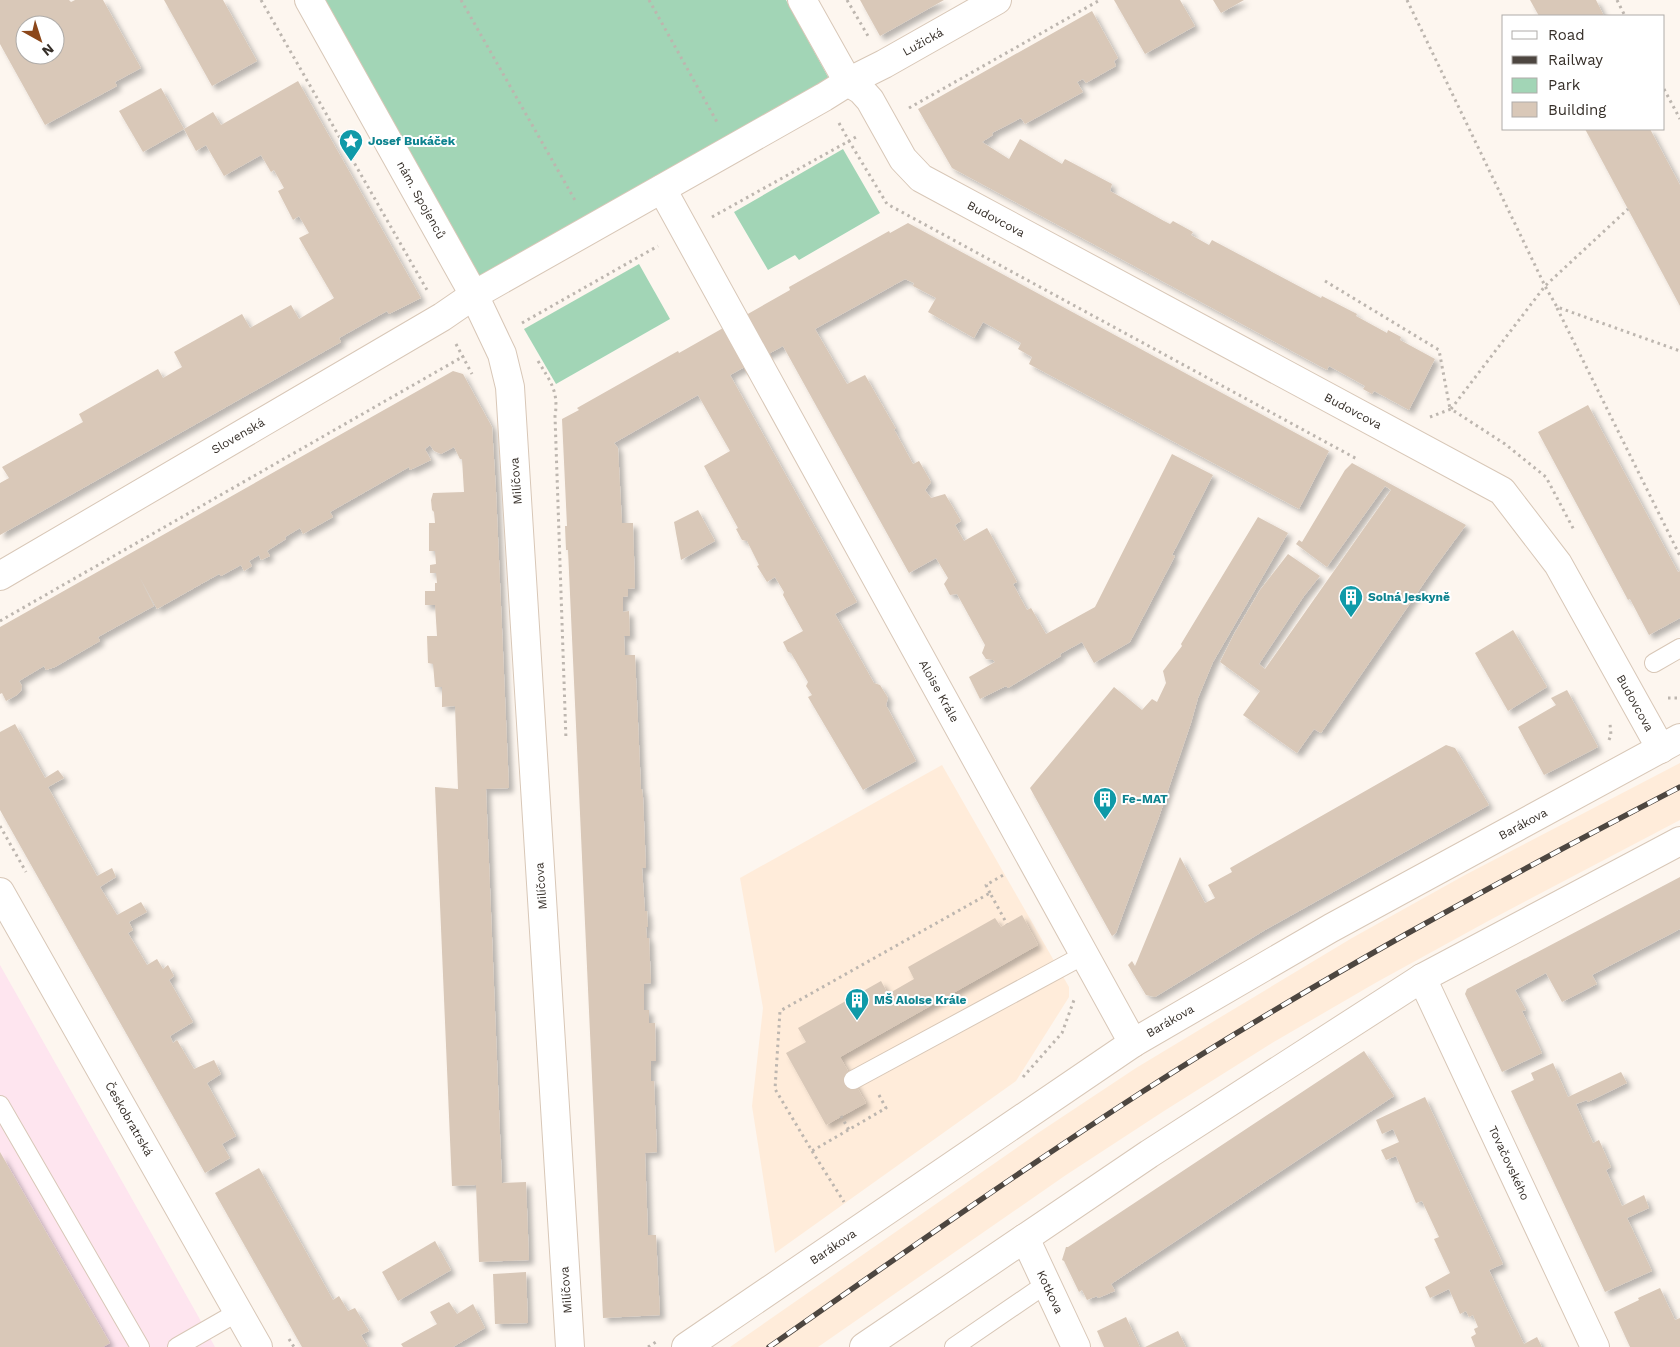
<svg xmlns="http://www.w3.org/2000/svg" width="1680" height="1347" viewBox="0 0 1680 1347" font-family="'Work Sans',sans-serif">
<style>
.built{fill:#ffecda}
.industrial{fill:#fee5ef}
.green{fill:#a2d5b6}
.building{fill:#d9c8b8;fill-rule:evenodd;filter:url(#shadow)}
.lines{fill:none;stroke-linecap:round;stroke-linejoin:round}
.lane-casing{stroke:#d8c7b7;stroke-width:20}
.street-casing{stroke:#d8c7b7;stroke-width:30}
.path{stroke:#bdb6af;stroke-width:3;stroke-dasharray:2.5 4;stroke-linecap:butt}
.lane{stroke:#fff;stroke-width:18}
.street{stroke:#fff;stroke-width:28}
.rail-casing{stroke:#4d4640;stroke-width:5.5}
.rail{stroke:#fff;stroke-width:4;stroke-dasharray:11;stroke-linecap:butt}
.labels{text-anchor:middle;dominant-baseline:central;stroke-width:4;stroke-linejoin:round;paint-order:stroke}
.street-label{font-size:12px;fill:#362f29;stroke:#fff}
.culture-label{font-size:12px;font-weight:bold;fill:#0d838f;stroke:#fff;text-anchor:start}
</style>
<defs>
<filter id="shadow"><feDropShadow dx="4.5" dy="4.5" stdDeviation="2.5" flood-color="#0004"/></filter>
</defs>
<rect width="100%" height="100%" fill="#fdf6ef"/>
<!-- built -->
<g class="built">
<polygon points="1680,763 1680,820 1490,920 1377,982 1272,1043 1164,1111 1066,1175 818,1347 730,1347 1038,1133 1136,1068 1352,938 1465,875"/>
<polygon points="942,765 1069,987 1069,997 1016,1081 775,1253 752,1106 763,1008 740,878"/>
</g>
<!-- industrial -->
<polygon class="industrial" points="0,965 198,1316 215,1347 0,1347"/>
<!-- green -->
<g class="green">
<polygon points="322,0 786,0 833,86 480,283"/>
<polygon points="843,149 880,213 799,260 795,255 768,270 734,212"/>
<polygon points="639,264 670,319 556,384 524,329"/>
</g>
<!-- building -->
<g class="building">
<path d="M0,0H69L71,2L75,0H103L141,68L115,82L117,86L45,125L0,44ZM25,25H55V55H25Z"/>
<polygon points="164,0 223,0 257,61 212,86"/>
<polygon points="860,0 944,0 880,36"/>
<polygon points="1114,0 1180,0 1195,26 1145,54"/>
<polygon points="1213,0 1244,0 1221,13"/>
<polygon points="1530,0 1596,0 1604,16 1539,16"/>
<polygon points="1092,11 1118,58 1114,61 1116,66 1086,83 1083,79 1077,82 1083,92 1025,124 1021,118 992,133 993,135 982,142 1009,159 1020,139 1062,164 1065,159 1112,184 1110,191 1164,221 1170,224 1173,221 1193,232 1191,235 1209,245 1212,240 1321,298 1322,296 1357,314 1356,316 1387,333 1388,330 1401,337 1400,340 1435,359 1409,410 1374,391 1372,394 1363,389 1365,386 1329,366 1327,370 952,168 918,109"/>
<polygon points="298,81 421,298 389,314 387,311 339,338 341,342 0,535 0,483 9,478 2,467 83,422 79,414 158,369 163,378 182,367 174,352 242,314 250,328 291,305 299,319 334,298 299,238 309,233 299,216 293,220 278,191 284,188 274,170 271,172 261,155 224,176 206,145 196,151 184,129 213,112 221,125"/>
<polygon points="161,88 184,129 143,152 119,111"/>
<polygon points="1585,129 1650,129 1680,185 1680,306"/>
<polygon points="908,223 1329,451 1299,509 1029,364 1032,357 1018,349 1021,343 983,322 974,338 928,312 936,298 913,286 914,283 905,279 815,329 847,384 865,375 896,429 894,429 913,464 919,461 931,482 925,490 931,498 945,494 961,521 955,525 964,541 987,528 1017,582 1013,584 1027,610 1031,608 1046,634 1095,607 1172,454 1213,475 1172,555 1175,556 1130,642 1094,663 1082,642 1060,654 1061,656 1008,688 1006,686 980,699 969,677 995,662 993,660 986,659 982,653 985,645 957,594 950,595 944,584 948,578 936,558 909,573 783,346 730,375 857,602 835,614 874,683 880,685 888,698 886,705 916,761 863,790 808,697 812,695 806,686 808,682 791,653 788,652 783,642 803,631 783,595 784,592 775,577 767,582 757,566 759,565 747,541 742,540 736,529 738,528 704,466 730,451 698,395 614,443 618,448 622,523 633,523 635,588 628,589 628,596 623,597 623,612 629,611 630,636 624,636 625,655 635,655 641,789 642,789 643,797 646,868 642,868 645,911 647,911 648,927 646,927 647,938 649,938 651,983 644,984 644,1010 649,1010 649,1023 655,1023 656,1061 651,1061 651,1081 654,1081 657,1152 645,1153 648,1235 656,1235 660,1315 603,1318 568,550 566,550 565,526 567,526 562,419 579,410 577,408 678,351 679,353 790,290 789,287 889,231 890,233"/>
<polygon points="453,371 463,374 492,427 496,491 509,788 486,789 502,1183 526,1182 529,1260 479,1262 476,1185 452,1186 435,787 458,789 455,706 442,707 442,687 435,687 433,664 428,663 427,636 437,636 435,605 425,605 425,591 435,591 435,583 437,583 436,573 430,573 430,565 436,564 435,551 429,551 429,523 435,523 434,512 432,510 431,500 433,493 464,492 462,459 460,459 454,447 441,454 434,451 430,445 425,449 431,460 410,470 409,467 330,512 333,517 303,534 300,528 285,537 286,539 267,551 270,556 261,560 259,555 249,561 252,566 244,571 241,565 221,576 219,574 157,609 139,576 154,606 98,637 100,641 55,667 46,670 44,666 19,681 22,686 21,691 17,695 6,701 2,693 0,694 0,627"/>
<polygon points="1588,405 1678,572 1680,571 1680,618 1649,635 1630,599 1628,600 1538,432"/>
<polygon points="1352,463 1466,525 1435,567 1321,733 1314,729 1297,753 1243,715 1260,691 1220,662 1234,634 1260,590 1288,554 1320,576 1304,596 1259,664 1265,669 1391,490 1385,486 1327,567 1296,544 1299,540 1302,542 1345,470"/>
<polygon points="698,510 715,541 681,560 674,522"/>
<polygon points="1258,517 1288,533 1213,662 1198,698 1191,723 1159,817 1116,933 1112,936 1030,788 1114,687 1142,710 1152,699 1157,702 1166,683 1163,671 1182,646 1181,644"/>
<polygon points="1513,630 1547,687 1508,711 1475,653"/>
<polygon points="1567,690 1598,747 1544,775 1518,727 1556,705 1551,698"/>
<polygon points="15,724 45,778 58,770 64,778 48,787 97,876 112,868 116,877 100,887 117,915 141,902 147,912 129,922 133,930 128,933 147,965 157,959 163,969 168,965 174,976 169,980 193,1022 170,1036 173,1043 177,1040 194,1069 214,1060 221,1074 207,1083 236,1136 222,1144 230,1158 205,1173 0,810 0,732"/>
<polygon points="1446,745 1455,748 1489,805 1265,930 1155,997 1146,995 1128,965 1132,961 1135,966 1180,857 1205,903 1215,898 1208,885 1232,872 1230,868"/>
<polygon points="1680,877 1680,929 1592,975 1597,984 1562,1002 1546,973 1515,990 1526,1010 1522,1011 1542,1053 1502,1072 1465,994 1467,989"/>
<polygon points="1022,915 1038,945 840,1057 866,1103 826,1125 786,1053 806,1042 798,1028 881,981 888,994 914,979 908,967 995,918 1001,927"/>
<polygon points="1364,1051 1394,1096 1111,1284 1115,1291 1098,1298 1097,1296 1087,1300 1082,1290 1079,1292 1064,1261 1062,1260 1066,1247 1068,1247"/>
<polygon points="1553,1063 1568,1097 1621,1072 1627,1083 1588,1102 1587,1100 1576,1104 1593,1143 1599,1140 1611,1167 1606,1170 1622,1206 1644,1195 1649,1208 1627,1218 1652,1271 1605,1292 1511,1091 1534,1080 1531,1073"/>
<polygon points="1425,1097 1503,1264 1489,1270 1506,1307 1524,1344 1537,1337 1542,1347 1475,1347 1471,1337 1476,1334 1474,1329 1478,1327 1473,1315 1469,1317 1466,1311 1460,1314 1449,1289 1430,1298 1425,1287 1450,1273 1434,1239 1439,1237 1422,1201 1416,1203 1396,1156 1386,1160 1381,1150 1399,1142 1393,1129 1382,1134 1376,1120"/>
<polygon points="0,1152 110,1343 103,1347 0,1347"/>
<polygon points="259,1168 333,1300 339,1296 348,1311 355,1308 369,1331 361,1335 368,1347 302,1347 215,1193"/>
<polygon points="435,1241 451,1270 398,1301 382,1272"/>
<polygon points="526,1272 528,1323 495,1324 493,1274"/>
<polygon points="1660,1288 1675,1320 1680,1318 1680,1347 1630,1347 1614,1312 1639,1300 1638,1298"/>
<polygon points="449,1302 457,1314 473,1304 485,1328 453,1347 403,1347 401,1344 437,1324 430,1312"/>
<polygon points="1126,1317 1140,1347 1104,1347 1097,1331"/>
<polygon points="1178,1331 1186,1347 1145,1347"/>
</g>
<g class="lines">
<!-- lane casing -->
<g class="lane-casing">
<g id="lane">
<polyline points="1654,663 1680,648"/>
<polyline points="853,1080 1084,955"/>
<polyline points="0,1105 140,1347"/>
<polyline points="177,1347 238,1312"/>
<polyline points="954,1347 1046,1284"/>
</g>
</g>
<!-- street casing -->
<g class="street-casing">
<g id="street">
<polyline points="309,0 474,295 502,354 510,387 570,1347"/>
<polyline points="802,0 848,82 861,90 870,100 903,159 921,178 1502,491 1558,564 1661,749"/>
<polyline points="662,189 1133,1043"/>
<polyline points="0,576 442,317 474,295 824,97 848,82 884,64 997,0"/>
<polyline points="0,892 258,1347"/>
<polyline points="1422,978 1595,1347"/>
<polyline points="1025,1238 1076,1347"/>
<polyline points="686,1347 1133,1043 1331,928 1680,738"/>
<polyline points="864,1347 1149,1154 1422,978 1680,841"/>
</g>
</g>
<!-- path -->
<g class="path">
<polyline points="261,0 427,290"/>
<polyline points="461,0 576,202"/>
<polyline points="649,0 717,122"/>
<polyline points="847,0 868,36"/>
<polyline points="1407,0 1545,286 1557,307 1680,351"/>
<polyline points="1617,0 1625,16"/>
<polyline points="1664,89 1680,119"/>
<polyline points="909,108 1100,0"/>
<polyline points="839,123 849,141 856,137"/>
<polyline points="712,217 849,141 887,204 1357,459"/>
<polyline points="1325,281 1439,350 1450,409"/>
<polyline points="1557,308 1680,556"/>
<polyline points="522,323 658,246"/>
<polyline points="456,344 472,374"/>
<path d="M538,361C550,381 559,391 555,416L566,740"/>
<polyline points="1451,409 1545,286 1628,209"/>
<polyline points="1430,417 1451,409 1505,444 1546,477 1574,530"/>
<polyline points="0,621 464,356"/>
<polyline points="1668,698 1680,698"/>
<polyline points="1609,740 1611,735 1610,724"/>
<polyline points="0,826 26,872"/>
<polyline points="990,893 986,885 1005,874"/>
<polyline points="1023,1077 1062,1033 1074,1000"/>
<polyline points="879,1095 886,1108 812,1151 775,1089 780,1011 990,893 1007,924"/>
<polyline points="841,1116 849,1130"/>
<polyline points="812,1151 844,1202"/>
<polyline points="289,1339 294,1347"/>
<polyline points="648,1347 656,1342"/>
</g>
<!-- lane -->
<use href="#lane" class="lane"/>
<!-- street -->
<use href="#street" class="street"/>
<!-- rail casing -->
<g class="rail-casing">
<path id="rail" d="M769,1347C892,1261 1015,1174 1142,1092C1315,981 1497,882 1680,787"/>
</g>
<!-- rail -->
<use href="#rail" class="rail"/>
</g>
<!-- icons -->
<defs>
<g id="sight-pin" transform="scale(1.25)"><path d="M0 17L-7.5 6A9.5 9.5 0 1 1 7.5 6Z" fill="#0f9aa8" stroke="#fff"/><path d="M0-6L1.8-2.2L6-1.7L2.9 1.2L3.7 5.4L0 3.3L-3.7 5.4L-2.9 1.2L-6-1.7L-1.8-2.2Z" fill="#fff"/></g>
<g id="building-pin" transform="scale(1.25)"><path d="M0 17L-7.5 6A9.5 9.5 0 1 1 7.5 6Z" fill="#0f9aa8" stroke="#fff"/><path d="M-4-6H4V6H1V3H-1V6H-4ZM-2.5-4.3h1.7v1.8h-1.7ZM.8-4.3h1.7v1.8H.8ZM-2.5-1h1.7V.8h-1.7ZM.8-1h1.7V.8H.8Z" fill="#fff"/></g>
</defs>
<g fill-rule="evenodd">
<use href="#sight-pin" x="351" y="141"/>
<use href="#building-pin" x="1351" y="597"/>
<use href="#building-pin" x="1105" y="799"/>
<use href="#building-pin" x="857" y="1000"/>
</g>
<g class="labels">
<!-- street labels -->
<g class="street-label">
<text transform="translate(923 42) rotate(-29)">Lužická</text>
<text transform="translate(421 200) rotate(61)">nám. Spojenců</text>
<text transform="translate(996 219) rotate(28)">Budovcova</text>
<text transform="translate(1353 411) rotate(28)">Budovcova</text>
<text transform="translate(238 436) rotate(-30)">Slovenská</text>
<text transform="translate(516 481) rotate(-94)">Milíčova</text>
<text transform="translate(939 691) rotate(61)">Aloise Krále</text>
<text transform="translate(1635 703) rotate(61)">Budovcova</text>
<text transform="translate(1523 824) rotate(-28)">Barákova</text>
<text transform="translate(541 886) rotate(-94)">Milíčova</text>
<text transform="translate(1170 1021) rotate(-30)">Barákova</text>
<text transform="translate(129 1119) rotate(60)">Českobratrská</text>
<text transform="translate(1509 1163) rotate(65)">Tovačovského</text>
<text transform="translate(833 1247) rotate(-34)">Barákova</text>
<text transform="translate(566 1290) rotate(-94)">Milíčova</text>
<text transform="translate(1050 1292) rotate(65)">Kotkova</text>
</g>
<!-- culture labels -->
<g class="culture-label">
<text x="368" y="141">Josef Bukáček</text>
<text x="1368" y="597">Solná jeskyně</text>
<text x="1122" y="799">Fe-MAT</text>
<text x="874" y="1000">MŠ Aloise Krále</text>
</g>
</g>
<!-- legend -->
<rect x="1502" y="15" width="162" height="115" fill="#ffffff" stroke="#afaca9"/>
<rect x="1512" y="31" width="25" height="8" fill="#ffffff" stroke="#afaca9"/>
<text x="1548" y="40" font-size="15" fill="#362f29">Road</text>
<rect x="1512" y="56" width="25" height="8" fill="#4d4640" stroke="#afaca9"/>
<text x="1548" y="65" font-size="15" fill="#362f29">Railway</text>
<rect x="1512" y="78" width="25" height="15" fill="#a2d5b6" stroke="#afaca9"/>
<text x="1548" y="90" font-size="15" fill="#362f29">Park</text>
<rect x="1512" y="102" width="25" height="15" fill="#d9c8b8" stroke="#afaca9"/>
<text x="1548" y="115" font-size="15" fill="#362f29">Building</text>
<!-- north arrow -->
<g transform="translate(40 40) rotate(141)"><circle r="24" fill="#ffffff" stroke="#afaca9"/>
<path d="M0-4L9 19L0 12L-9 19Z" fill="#8b471a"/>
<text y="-8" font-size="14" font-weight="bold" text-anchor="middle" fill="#362f29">N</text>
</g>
</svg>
